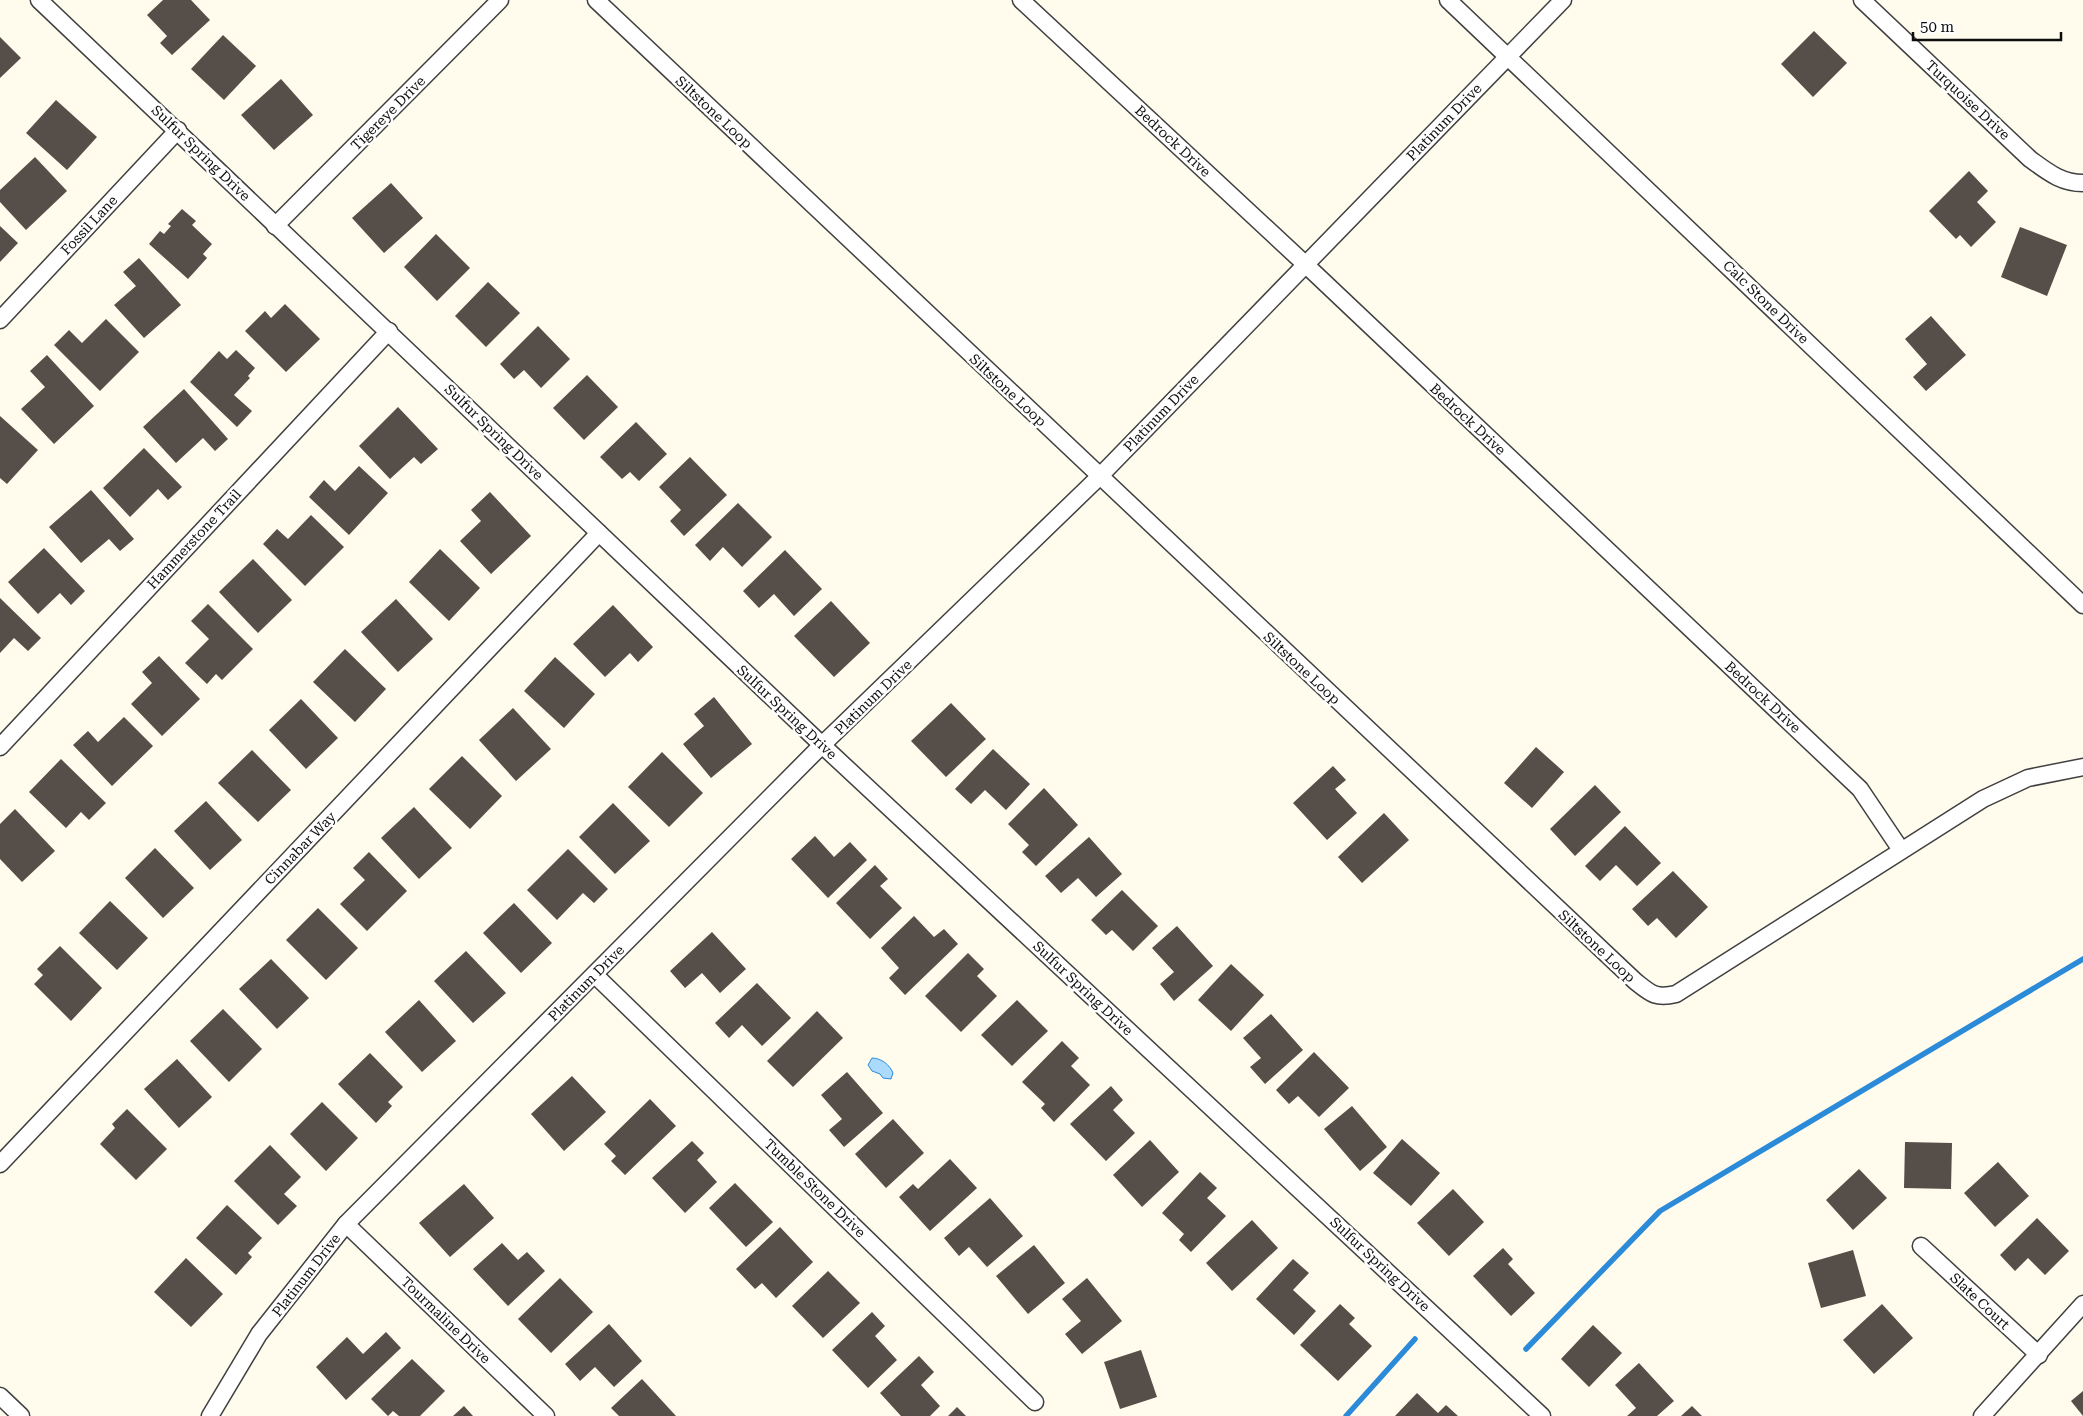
<svg xmlns="http://www.w3.org/2000/svg" width="2083" height="1416" viewBox="0 0 2083 1416" font-family="'Roboto Serif',serif">
<style>
.water{fill:#acdafc;stroke:#2c8bd9}
.lines{fill:none;stroke-linecap:round;stroke-linejoin:round}
.stream{stroke:#2c8bd9;stroke-width:5.5}
.building{fill:#564e48}
.minor-casing{stroke:#404040;stroke-width:19}
.minor{stroke:#fff;stroke-width:16}
.labels{text-anchor:middle;dominant-baseline:central;stroke-width:5;stroke-linejoin:round;paint-order:stroke}
.street-label{font-size:14px;fill:#0d0d0d;stroke:#fff}
</style>
<rect width="100%" height="100%" fill="#fffced"/>
<!-- water -->
<path class="water" d="M872,1058C881,1058 890,1065 893,1073L891,1079L883,1078L880,1074L872,1071L868,1065Z"/>
<g class="lines">
<!-- stream -->
<g class="stream">
<polyline points="1526,1349 1660,1211 2083,959"/>
<polyline points="1346,1416 1415,1339"/>
</g>
</g>
<!-- building -->
<g class="building">
<polygon points="163,0 191,0 210,20 172,55 160,43 167,36 147,15"/>
<polygon points="1814,31 1847,63 1813,97 1781,64"/>
<polygon points="223,35 256,66 224,100 191,69"/>
<polygon points="0,37 21,58 0,78"/>
<polygon points="281,79 313,115 274,150 241,115"/>
<polygon points="56,100 97,137 67,170 26,133"/>
<polygon points="35,157 67,191 26,230 0,202 0,190"/>
<polygon points="1969,171 1988,191 1977,202 1996,222 1971,247 1960,235 1956,239 1929,211"/>
<polygon points="391,183 423,218 384,253 352,218"/>
<polygon points="182,209 196,221 192,225 212,244 203,254 207,258 188,279 149,244 160,231 164,234 171,226 168,224"/>
<polygon points="0,226 18,243 0,262"/>
<polygon points="2020,227 2067,245 2047,296 2001,277"/>
<polygon points="436,234 470,268 437,301 404,267"/>
<polygon points="139,258 181,305 144,338 114,305 136,286 123,272"/>
<polygon points="488,282 520,313 486,347 455,316"/>
<polygon points="285,304 320,339 286,372 245,331 265,311 271,318"/>
<polygon points="1931,316 1966,355 1926,391 1913,377 1927,364 1905,339"/>
<polygon points="106,319 139,352 100,391 54,345 69,330 82,343"/>
<polygon points="538,326 570,359 541,388 524,370 514,379 500,364"/>
<polygon points="236,350 255,368 248,376 250,378 234,395 252,411 237,427 190,382 219,351 227,359"/>
<polygon points="47,355 94,406 54,444 21,409 45,387 30,371"/>
<polygon points="587,375 618,407 584,440 553,408"/>
<polygon points="184,389 228,439 215,451 203,438 176,463 143,427"/>
<polygon points="398,407 438,449 421,464 414,457 390,479 359,446"/>
<polygon points="0,416 38,450 7,484 0,478"/>
<polygon points="636,422 667,454 639,481 630,472 622,479 600,457"/>
<polygon points="144,448 182,487 168,500 158,489 130,517 103,488"/>
<polygon points="690,457 727,495 684,536 670,521 681,510 659,487"/>
<polygon points="359,466 388,493 349,535 309,497 324,480 335,491"/>
<polygon points="91,490 134,539 120,551 109,539 81,563 49,527"/>
<polygon points="490,492 531,536 491,574 460,541 481,521 471,510"/>
<polygon points="738,503 772,537 742,567 723,547 710,561 695,545"/>
<polygon points="311,515 344,547 305,586 263,544 277,529 288,539"/>
<polygon points="44,548 85,591 71,605 60,593 38,614 8,582"/>
<polygon points="440,549 480,588 449,621 409,582"/>
<polygon points="785,550 822,589 794,616 774,594 759,608 743,591"/>
<polygon points="253,559 292,600 258,633 219,592"/>
<polygon points="0,598 41,638 28,651 14,638 0,653"/>
<polygon points="396,599 433,639 398,672 361,632"/>
<polygon points="831,601 870,643 834,677 794,636"/>
<polygon points="208,604 253,649 222,680 216,674 207,684 185,663 209,639 191,621"/>
<polygon points="613,605 653,647 638,662 630,653 605,677 573,644"/>
<polygon points="345,649 386,689 355,722 313,682"/>
<polygon points="159,656 200,699 162,736 131,704 152,683 142,672"/>
<polygon points="555,657 595,694 564,728 524,691"/>
<polygon points="714,697 752,744 711,778 683,744 704,726 694,714"/>
<polygon points="301,699 338,738 306,769 269,730"/>
<polygon points="951,703 986,739 946,777 911,741"/>
<polygon points="513,708 551,749 516,781 479,740"/>
<polygon points="124,717 153,746 112,786 73,745 88,731 98,742"/>
<polygon points="1536,747 1564,772 1532,808 1504,783"/>
<polygon points="993,749 1030,784 1006,810 985,790 971,804 955,789"/>
<polygon points="252,750 291,790 258,822 218,783"/>
<polygon points="662,752 703,793 669,827 628,787"/>
<polygon points="462,756 502,796 470,829 429,789"/>
<polygon points="61,759 106,803 89,820 81,812 66,828 29,792"/>
<polygon points="1333,766 1346,780 1335,789 1357,813 1327,840 1293,803"/>
<polygon points="1595,785 1621,812 1575,856 1550,829"/>
<polygon points="1044,788 1078,825 1036,866 1022,852 1029,845 1008,824"/>
<polygon points="206,801 242,840 210,870 174,831"/>
<polygon points="613,803 650,841 615,874 579,837"/>
<polygon points="414,807 452,848 419,879 381,838"/>
<polygon points="15,809 55,851 22,882 0,859 0,824"/>
<polygon points="1384,813 1409,840 1362,883 1338,857"/>
<polygon points="1625,826 1661,863 1637,886 1616,865 1600,881 1585,866"/>
<polygon points="815,836 834,857 850,842 867,860 828,898 791,859"/>
<polygon points="1089,837 1122,874 1096,897 1078,878 1061,893 1045,876"/>
<polygon points="155,848 194,888 163,918 125,878"/>
<polygon points="568,849 608,889 594,903 583,893 557,920 527,890"/>
<polygon points="369,852 407,891 367,931 340,904 365,880 353,868"/>
<polygon points="875,865 888,879 880,886 902,908 870,939 836,903"/>
<polygon points="1673,871 1708,907 1676,938 1657,918 1648,926 1632,909"/>
<polygon points="1122,890 1158,926 1133,951 1112,930 1106,935 1091,920"/>
<polygon points="110,901 148,938 117,970 79,933"/>
<polygon points="514,903 552,943 521,973 483,933"/>
<polygon points="318,908 358,948 326,980 286,940"/>
<polygon points="914,916 934,937 944,929 958,944 905,995 889,978 899,968 881,948"/>
<polygon points="1177,926 1213,966 1174,1001 1160,984 1174,972 1152,948"/>
<polygon points="712,932 746,969 720,993 702,973 685,988 670,971"/>
<polygon points="60,946 102,988 71,1021 34,984 43,975 37,969"/>
<polygon points="466,951 506,993 473,1023 434,981"/>
<polygon points="968,953 984,969 977,976 997,996 961,1032 925,996"/>
<polygon points="271,959 309,998 277,1029 239,989"/>
<polygon points="1231,964 1264,995 1231,1031 1198,1000"/>
<polygon points="757,983 791,1018 762,1046 742,1025 729,1038 715,1023"/>
<polygon points="419,1000 456,1041 422,1072 385,1032"/>
<polygon points="1017,1000 1048,1031 1012,1066 981,1035"/>
<polygon points="223,1009 262,1049 229,1082 190,1041"/>
<polygon points="817,1011 843,1038 793,1087 767,1061"/>
<polygon points="1271,1014 1303,1050 1265,1084 1250,1067 1261,1058 1243,1038"/>
<polygon points="1062,1041 1079,1058 1071,1066 1090,1085 1054,1122 1041,1108 1045,1104 1022,1082"/>
<polygon points="1314,1052 1349,1088 1319,1117 1298,1096 1289,1104 1276,1090"/>
<polygon points="370,1053 403,1087 388,1102 392,1106 376,1123 338,1084"/>
<polygon points="177,1059 212,1097 179,1128 144,1089"/>
<polygon points="847,1072 883,1113 844,1147 829,1130 842,1119 821,1095"/>
<polygon points="572,1076 606,1112 564,1151 531,1114"/>
<polygon points="1111,1086 1123,1100 1113,1110 1135,1133 1106,1161 1070,1124"/>
<polygon points="650,1099 676,1126 625,1175 611,1161 616,1156 604,1144"/>
<polygon points="322,1102 358,1138 326,1171 290,1134"/>
<polygon points="1352,1106 1387,1147 1360,1171 1324,1129"/>
<polygon points="127,1109 167,1149 136,1180 100,1144 115,1128 112,1124"/>
<polygon points="893,1119 924,1153 886,1188 855,1154"/>
<polygon points="1402,1139 1440,1173 1411,1206 1373,1173"/>
<polygon points="1150,1140 1179,1172 1142,1207 1113,1175"/>
<polygon points="692,1141 704,1153 697,1160 717,1182 685,1213 652,1178"/>
<polygon points="1905,1142 1952,1143 1951,1189 1904,1188"/>
<polygon points="270,1145 301,1177 284,1194 297,1206 278,1225 234,1181"/>
<polygon points="950,1159 977,1188 930,1231 899,1197 913,1184 918,1189"/>
<polygon points="1998,1162 2029,1196 1995,1227 1964,1193"/>
<polygon points="1859,1169 1887,1198 1853,1230 1826,1200"/>
<polygon points="1200,1172 1217,1188 1207,1198 1226,1216 1191,1252 1179,1240 1184,1234 1162,1213"/>
<polygon points="735,1183 773,1222 746,1247 709,1208"/>
<polygon points="464,1184 494,1218 450,1257 419,1223"/>
<polygon points="1453,1189 1484,1222 1449,1256 1417,1223"/>
<polygon points="990,1198 1023,1236 987,1267 969,1247 959,1256 944,1238"/>
<polygon points="227,1205 262,1238 248,1253 252,1257 236,1275 196,1238"/>
<polygon points="2037,1218 2069,1251 2045,1275 2028,1258 2015,1271 2000,1255"/>
<polygon points="1252,1220 1278,1248 1232,1291 1206,1263"/>
<polygon points="780,1227 813,1262 776,1298 762,1283 755,1289 736,1269"/>
<polygon points="502,1243 518,1260 527,1252 545,1271 508,1306 473,1269"/>
<polygon points="1034,1245 1065,1283 1028,1314 996,1276"/>
<polygon points="1503,1248 1513,1259 1508,1264 1535,1293 1511,1316 1473,1276"/>
<polygon points="1853,1250 1866,1296 1821,1308 1808,1263"/>
<polygon points="186,1258 223,1294 191,1327 154,1292"/>
<polygon points="1293,1259 1309,1273 1293,1290 1316,1311 1294,1335 1256,1299"/>
<polygon points="828,1271 860,1303 823,1338 792,1306"/>
<polygon points="560,1278 593,1312 551,1353 518,1319"/>
<polygon points="1087,1278 1122,1321 1082,1354 1065,1334 1081,1321 1062,1299"/>
<polygon points="1340,1304 1355,1318 1349,1324 1372,1346 1338,1381 1300,1345"/>
<polygon points="1882,1304 1913,1338 1874,1374 1843,1340"/>
<polygon points="872,1312 885,1326 875,1336 897,1360 868,1388 832,1350"/>
<polygon points="609,1324 642,1361 614,1387 595,1367 580,1381 565,1364"/>
<polygon points="1593,1325 1622,1353 1589,1387 1561,1359"/>
<polygon points="386,1332 401,1348 346,1400 316,1367 347,1337 363,1354"/>
<polygon points="1141,1350 1157,1397 1120,1409 1104,1362"/>
<polygon points="919,1356 934,1372 921,1385 940,1406 930,1416 901,1416 880,1393"/>
<polygon points="412,1359 445,1391 420,1416 399,1416 393,1411 388,1416 371,1399"/>
<polygon points="1639,1363 1674,1401 1657,1416 1627,1416 1636,1408 1615,1385"/>
<polygon points="642,1379 676,1416 619,1416 611,1408"/>
<polygon points="2083,1391 2083,1416 2071,1401"/>
<polygon points="1417,1393 1438,1413 1446,1405 1458,1416 1395,1416"/>
<polygon points="464,1406 473,1416 453,1416"/>
<polygon points="1692,1406 1702,1416 1681,1416"/>
<polygon points="957,1407 966,1416 948,1416"/>
</g>
<g class="lines">
<!-- minor casing -->
<g class="minor-casing">
<g id="minor">
<polyline points="39,0 822,745 1542,1416"/>
<path d="M596,0L1635,981C1650,993 1655,999 1676,994L1983,799L2028,778L2083,767"/>
<polyline points="1021,0 1306,265 1860,789 1901,850"/>
<polyline points="1448,0 2083,605"/>
<path d="M1862,0L2030,159C2048,172 2061,183 2083,183"/>
<polyline points="275,226 500,0"/>
<polyline points="0,320 178,130"/>
<polyline points="0,747 389,331"/>
<polyline points="595,975 1035,1402"/>
<polyline points="0,1164 599,533"/>
<polyline points="346,1224 546,1416"/>
<polyline points="1921,1246 2039,1355"/>
<polyline points="0,1396 21,1416"/>
<polyline points="210,1416 259,1334 346,1224 822,745 1099,477 1563,0"/>
<polyline points="1982,1416 2083,1304"/>
</g>
</g>
<!-- minor -->
<use href="#minor" class="minor"/>
</g>
<g class="labels">
<!-- street labels -->
<g class="street-label">
<text transform="translate(1968 100) rotate(43)">Turquoise Drive</text>
<text transform="translate(714 112) rotate(43)">Siltstone Loop</text>
<text transform="translate(388 113) rotate(-45)">Tigereye Drive</text>
<text transform="translate(1444 122) rotate(-46)">Platinum Drive</text>
<text transform="translate(1173 141) rotate(43)">Bedrock Drive</text>
<text transform="translate(201 153) rotate(44)">Sulfur Spring Drive</text>
<text transform="translate(89 225) rotate(-47)">Fossil Lane</text>
<text transform="translate(1766 302) rotate(44)">Calc Stone Drive</text>
<text transform="translate(1008 390) rotate(43)">Siltstone Loop</text>
<text transform="translate(1161 413) rotate(-46)">Platinum Drive</text>
<text transform="translate(1468 419) rotate(43)">Bedrock Drive</text>
<text transform="translate(494 432) rotate(44)">Sulfur Spring Drive</text>
<text transform="translate(194 539) rotate(-47)">Hammerstone Trail</text>
<text transform="translate(1302 668) rotate(43)">Siltstone Loop</text>
<text transform="translate(873 697) rotate(-44)">Platinum Drive</text>
<text transform="translate(1763 697) rotate(43)">Bedrock Drive</text>
<text transform="translate(787 712) rotate(43)">Sulfur Spring Drive</text>
<text transform="translate(300 848) rotate(-46)">Cinnabar Way</text>
<text transform="translate(1597 946) rotate(43)">Siltstone Loop</text>
<text transform="translate(586 983) rotate(-45)">Platinum Drive</text>
<text transform="translate(1083 988) rotate(43)">Sulfur Spring Drive</text>
<text transform="translate(815 1188) rotate(44)">Tumble Stone Drive</text>
<text transform="translate(1380 1264) rotate(43)">Sulfur Spring Drive</text>
<text transform="translate(306 1275) rotate(-52)">Platinum Drive</text>
<text transform="translate(1980 1301) rotate(43)">Slate Court</text>
<text transform="translate(446 1320) rotate(44)">Tourmaline Drive</text>
</g>
</g>
<!-- scale -->
<path d="M1913 32v8h148v-8" fill="none" stroke="#0d0d0d" stroke-width="2.5"/>
<text x="1920" y="32" font-size="15" fill="#0d0d0d" stroke="#ffffff" stroke-width="4" paint-order="stroke">50 m</text>
</svg>
